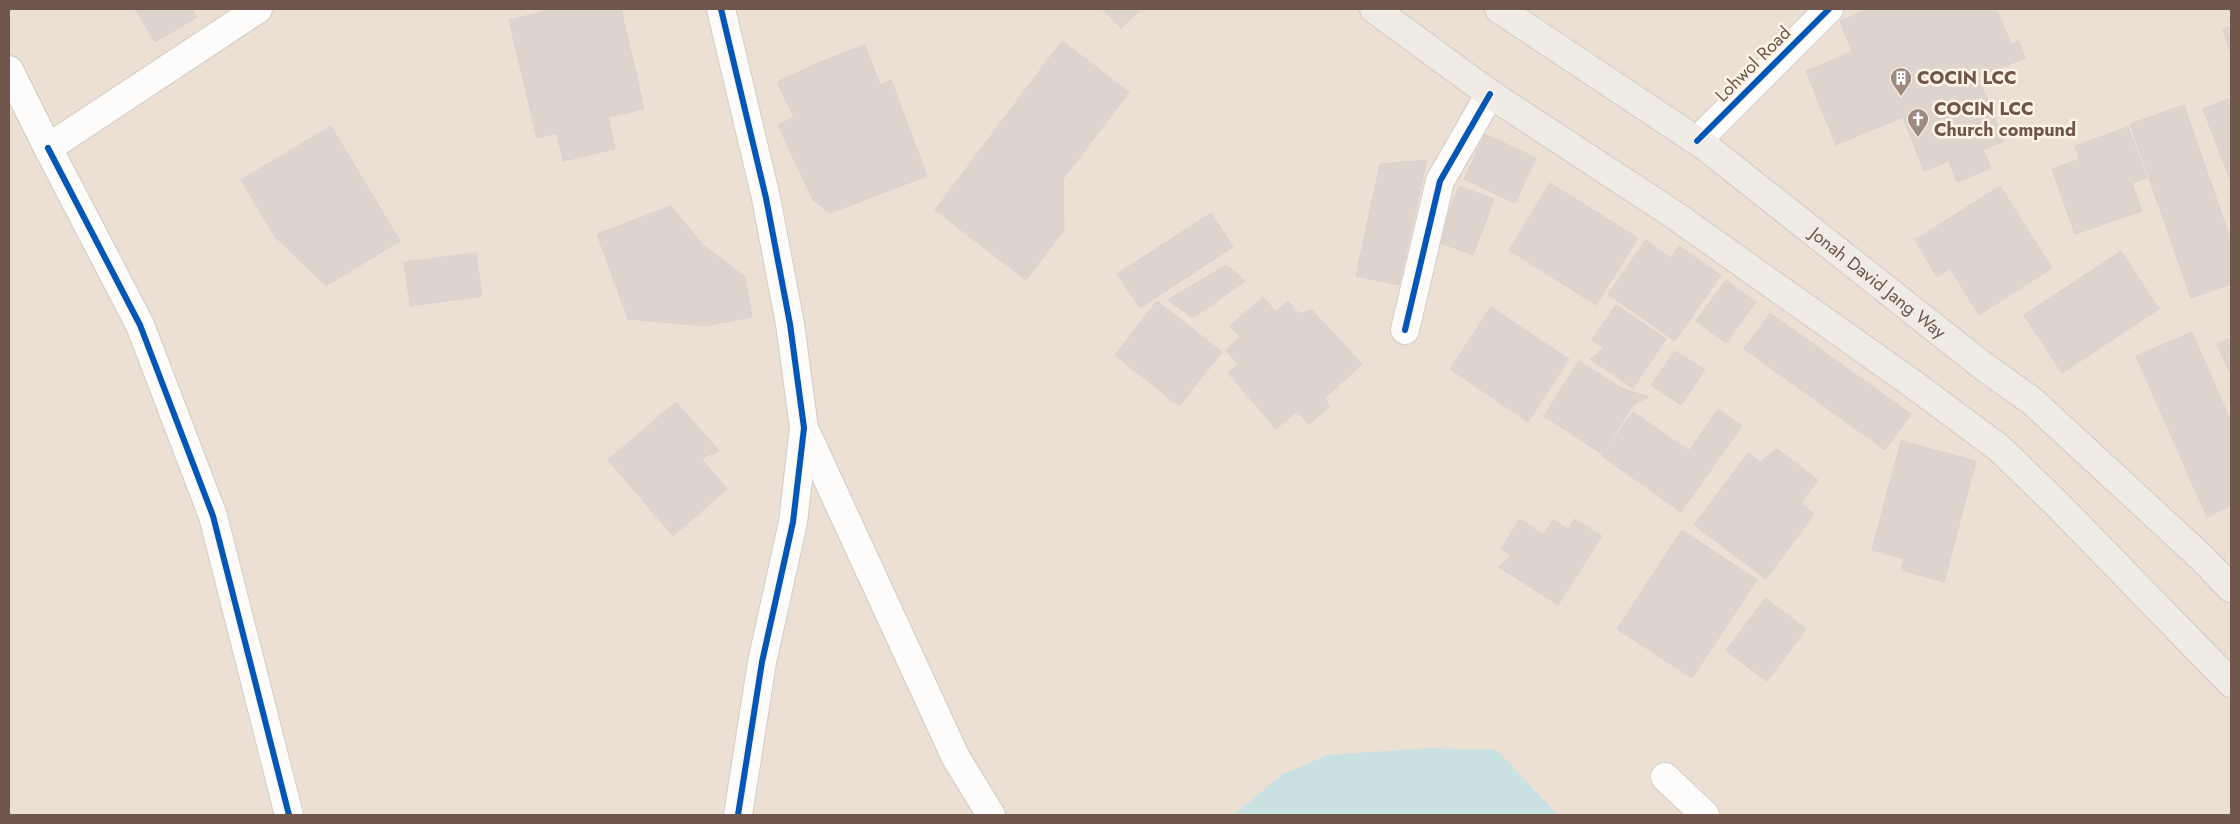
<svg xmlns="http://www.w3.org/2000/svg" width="2240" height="824" viewBox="0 0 2240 824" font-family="Jost,sans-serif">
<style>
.residential{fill:#ece0d4}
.water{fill:#cae1e2}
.building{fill:#dcd4cd;stroke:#dcd1ca}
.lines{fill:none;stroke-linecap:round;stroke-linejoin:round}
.minor-casing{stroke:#d2cbc6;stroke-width:30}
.major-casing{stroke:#d3cac5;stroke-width:30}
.minor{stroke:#fdfcfb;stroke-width:28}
.major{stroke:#f0ebe4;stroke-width:28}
.cycleway-casing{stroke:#fdf3e7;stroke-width:9}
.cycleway{stroke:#0057b8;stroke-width:6}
.labels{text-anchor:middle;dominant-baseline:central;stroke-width:5;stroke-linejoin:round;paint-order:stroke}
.street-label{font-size:18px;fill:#6e564b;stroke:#fdf3e7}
.poi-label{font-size:18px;font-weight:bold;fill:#6e564b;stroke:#fdf3e7;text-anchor:start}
</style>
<rect width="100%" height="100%" fill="#f3eee7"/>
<!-- residential -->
<rect class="residential" x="9" y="9" width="2222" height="806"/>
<!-- water -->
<polygon class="water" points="1429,748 1497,750 1558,815 1234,815 1281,775 1328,755"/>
<!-- building -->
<g class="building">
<polygon points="135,9 192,9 197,17 155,42"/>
<polygon points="555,9 621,9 644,109 608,117 615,149 563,161 557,133 537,138 509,20"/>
<polygon points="1102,9 1141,9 1121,28"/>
<polygon points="1869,9 1996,9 2011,44 2019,41 2025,58 1978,77 2004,141 1983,150 1991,168 1957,182 1949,161 1924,171 1903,117 1836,145 1806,71 1852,52 1840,21"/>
<polygon points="2231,26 2231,56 2223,29"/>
<polygon points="1062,41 1129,92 1063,179 1064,230 1026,280 935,210"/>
<polygon points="865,45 880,85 891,80 927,176 830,213 813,200 778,125 794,117 777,82 823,61"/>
<polygon points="2231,98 2231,182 2203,109"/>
<polygon points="2184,105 2231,241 2231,284 2191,298 2130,124"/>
<polygon points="331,126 400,241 326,286 275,237 241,180"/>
<polygon points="2128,127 2147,178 2132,183 2142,211 2075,234 2052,169 2080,159 2075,146"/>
<polygon points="1485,134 1536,158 1515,203 1464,179"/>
<polygon points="1427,160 1399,285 1356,276 1380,164"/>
<polygon points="1550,183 1638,238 1596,305 1509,250"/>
<polygon points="1459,186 1494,199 1473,255 1438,242"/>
<polygon points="2000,186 2052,268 1979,315 1950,268 1937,277 1915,240"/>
<polygon points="671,206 702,244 745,277 752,317 704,326 628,319 597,234"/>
<polygon points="1211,213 1233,247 1140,308 1117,274"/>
<polygon points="1646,240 1671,258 1679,246 1721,275 1675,341 1608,294"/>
<polygon points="2121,251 2159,309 2062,373 2024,315"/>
<polygon points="476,253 482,296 410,306 404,262"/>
<polygon points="1226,265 1245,281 1193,318 1168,300"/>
<polygon points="1726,280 1756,302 1726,343 1696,321"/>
<polygon points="1263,297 1276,312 1288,301 1299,314 1312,310 1362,364 1325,398 1329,407 1309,424 1297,411 1276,429 1228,373 1238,364 1226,350 1240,337 1230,326"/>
<polygon points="1157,301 1222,352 1179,406 1115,355"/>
<polygon points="1616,305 1666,339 1633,388 1590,359 1604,348 1592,340"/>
<polygon points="1491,307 1569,359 1528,422 1450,369"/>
<polygon points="1770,313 1911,414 1885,450 1744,349"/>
<polygon points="2192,332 2231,422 2231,506 2207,517 2136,356"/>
<polygon points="2231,338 2231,375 2217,344"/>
<polygon points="1675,351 1705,370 1681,405 1651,385"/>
<polygon points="1579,361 1623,389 1649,397 1634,404 1602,454 1544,416"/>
<polygon points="676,402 719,451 701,458 727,489 673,536 608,460"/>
<polygon points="1718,409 1742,426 1681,512 1602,456 1633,412 1689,451"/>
<polygon points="1901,441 1976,461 1944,582 1901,570 1904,559 1872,550"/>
<polygon points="1777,449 1818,480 1801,503 1814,514 1766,579 1694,525 1748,453 1760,462"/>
<polygon points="1520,519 1543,535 1553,520 1568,529 1575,519 1602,536 1558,605 1499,567 1512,555 1501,549"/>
<polygon points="1682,530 1757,580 1692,678 1617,629"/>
<polygon points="1765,598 1806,629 1767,681 1726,651"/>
</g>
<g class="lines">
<!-- minor casing -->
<g class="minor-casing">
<g id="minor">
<polyline points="721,9 766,198 790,324 804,428 793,522 762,662 738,815"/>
<polyline points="9,70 48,148 258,9"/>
<polyline points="1697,141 1829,9"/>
<polyline points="48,148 140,325 213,516 289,815"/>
<polyline points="1405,330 1440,181 1490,94"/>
<polyline points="804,428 956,758 991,815"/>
<polyline points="1665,777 1705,815"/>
</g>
</g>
<!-- major casing -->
<g class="major-casing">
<g id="major">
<polyline points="1374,9 1490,94 1673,214 1913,384 1999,448 2057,504 2231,683"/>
<path id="s1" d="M1499,9L1706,147L1983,366L2032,401L2202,558L2231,588"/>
</g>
</g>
<!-- minor -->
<use href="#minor" class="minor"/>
<!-- major -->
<use href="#major" class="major"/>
<!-- cycleway casing -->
<g class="cycleway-casing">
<g id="cycleway">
<polyline points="721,9 766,198 790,324 804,428 793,522 762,662 738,815"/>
<polyline points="1697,141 1829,9"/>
<polyline points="48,148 140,325 213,516 289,815"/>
<polyline points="1405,330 1440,181 1490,94"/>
</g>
</g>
<!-- cycleway -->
<use href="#cycleway" class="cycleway"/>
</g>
<!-- icons -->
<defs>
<g id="building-pin" transform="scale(1.125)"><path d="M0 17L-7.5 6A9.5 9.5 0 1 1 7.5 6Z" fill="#9d8b82" stroke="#fdf3e7"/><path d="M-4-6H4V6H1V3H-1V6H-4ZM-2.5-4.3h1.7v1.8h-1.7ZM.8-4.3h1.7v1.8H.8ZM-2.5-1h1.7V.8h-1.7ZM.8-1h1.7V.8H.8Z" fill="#fff"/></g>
<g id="church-pin" transform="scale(1.125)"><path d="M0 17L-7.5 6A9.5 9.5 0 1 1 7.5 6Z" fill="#9d8b82" stroke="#fdf3e7"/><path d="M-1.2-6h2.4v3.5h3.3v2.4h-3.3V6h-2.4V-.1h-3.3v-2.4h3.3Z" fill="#fff"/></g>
</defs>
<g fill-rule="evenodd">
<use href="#building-pin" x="1901" y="78"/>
<use href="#church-pin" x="1918" y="119"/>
</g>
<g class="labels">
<!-- street labels -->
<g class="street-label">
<text transform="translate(1753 64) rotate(-45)">Lohwol Road</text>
<text stroke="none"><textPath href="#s1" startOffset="468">Jonah David Jang Way</textPath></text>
</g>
<!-- poi labels -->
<g class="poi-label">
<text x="1917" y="78">COCIN LCC</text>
<text x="1934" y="109">COCIN LCC<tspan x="1934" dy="21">Church compund</tspan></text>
</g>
</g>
<!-- border -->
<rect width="2240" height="824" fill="none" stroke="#6e564b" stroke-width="20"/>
</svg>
